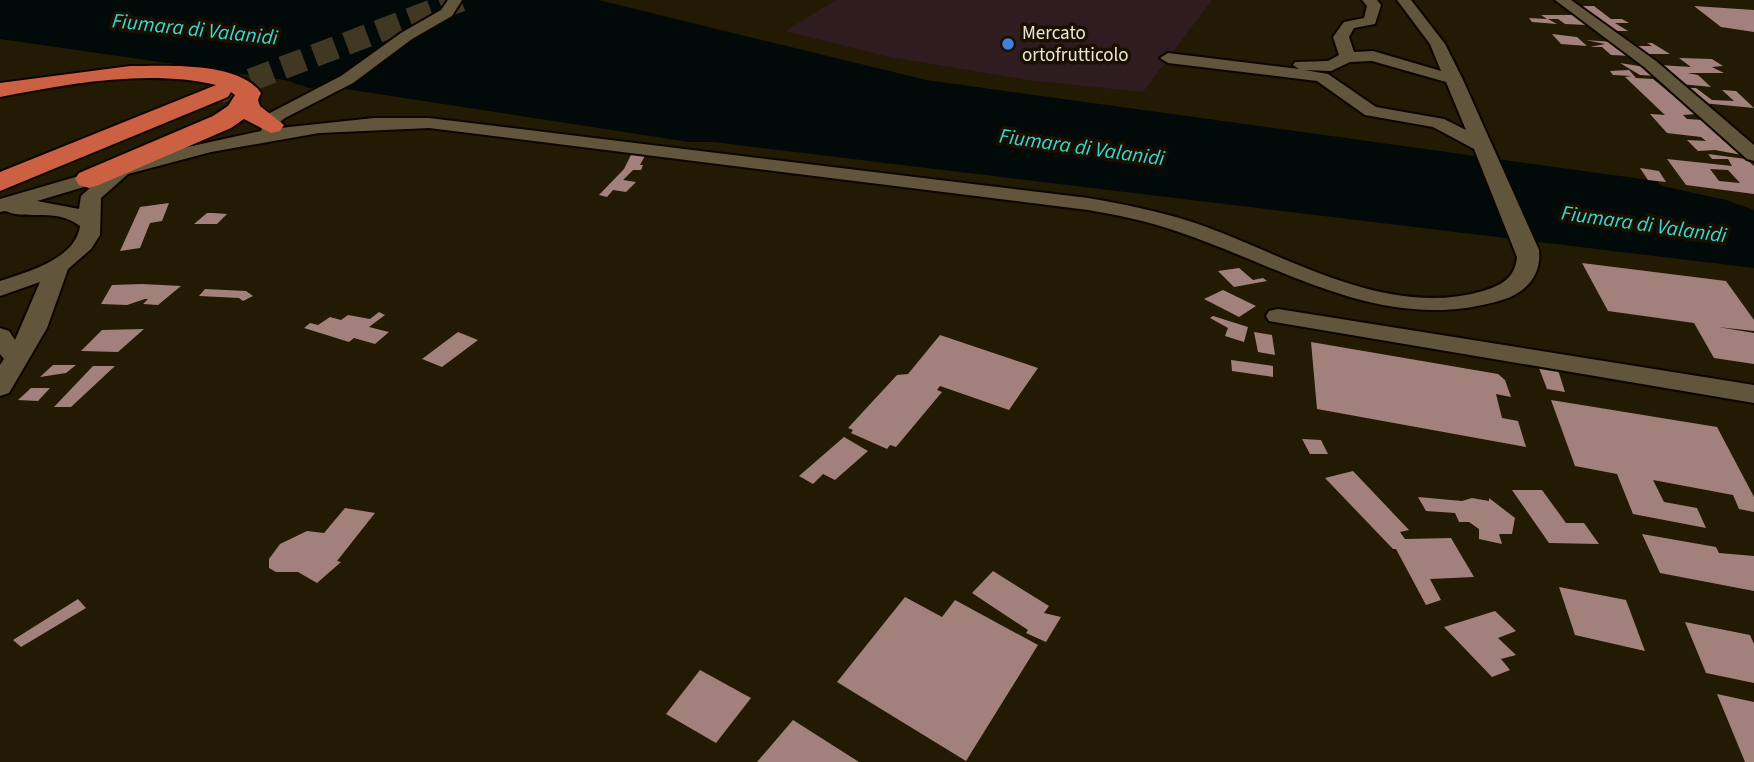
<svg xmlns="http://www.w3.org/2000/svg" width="1754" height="762" viewBox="0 0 1754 762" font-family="'Source Sans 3',sans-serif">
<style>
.commercial{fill:#2e1c21}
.water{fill:#010909}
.building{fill:#a2817d;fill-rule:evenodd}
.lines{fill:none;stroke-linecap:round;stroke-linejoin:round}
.highway-tunnel{stroke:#413823;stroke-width:23;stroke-dasharray:23 11;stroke-linecap:butt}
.minor-casing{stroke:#0c0500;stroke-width:4}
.highway-casing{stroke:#0c0500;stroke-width:4}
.minor{fill:#61563c;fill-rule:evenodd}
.highway{fill:#cb6042;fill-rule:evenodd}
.shop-dot{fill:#3f7fe0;stroke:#1a1000;stroke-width:2.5}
.labels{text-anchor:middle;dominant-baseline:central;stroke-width:7;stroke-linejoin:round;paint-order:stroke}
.far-poi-label{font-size:19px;fill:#ebe5d7;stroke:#1a1000;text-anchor:start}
.far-water-label{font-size:21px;font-style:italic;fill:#37d7d9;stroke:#1a1000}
</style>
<rect width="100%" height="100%" fill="#231a03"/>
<!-- commercial -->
<polygon class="commercial" points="836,0 1212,0 1143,92 1028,80 890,57 785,31"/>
<!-- water -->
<polygon class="water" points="0,0 598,0 926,80 1656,181 1662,186 1726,200 1754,210 1754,268 713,142 689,142 333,87 309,88 285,80 0,39"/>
<!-- building -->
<g class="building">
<polygon points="1579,6 1594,6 1611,19 1622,19 1629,23 1615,23 1628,31 1615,31"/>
<polygon points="1694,6 1754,10 1754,32 1721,27"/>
<polygon points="1541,15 1573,15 1587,25 1565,24 1558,19 1548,19 1557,24 1532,22 1529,18 1547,19"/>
<polygon points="1552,34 1577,37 1587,46 1561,44"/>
<polygon points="1586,40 1613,42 1633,56 1611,55 1602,47 1590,47 1605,44"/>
<polygon points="1647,43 1652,43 1670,54 1648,54 1637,46 1652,46"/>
<polygon points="1679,58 1712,59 1723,66 1712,67 1724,73 1687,73 1698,75 1711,87 1681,84 1659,65 1691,67"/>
<polygon points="1620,63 1645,67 1656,76 1640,75"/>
<polygon points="1629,70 1636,78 1653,79 1696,114 1683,115 1687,119 1702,120 1742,155 1715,150 1698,151 1687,140 1706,141 1701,137 1667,133 1650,114 1665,115 1625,77 1632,76 1613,75 1610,71"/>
<polygon points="1685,88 1696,88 1712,100 1734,101 1722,90 1736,91 1754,108 1702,103"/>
<polygon points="632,153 646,154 640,165 643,165 641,170 633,170 623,180 636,182 626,192 613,190 607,197 599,195 624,169"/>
<path d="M1708,154L1746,159L1754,166V194L1686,185L1667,159L1732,166L1728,159H1712ZM1710,169L1728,170L1740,183L1719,181Z"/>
<polygon points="1640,168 1659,171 1666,182 1648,180"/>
<polygon points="169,203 162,221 150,223 140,248 120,251 140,207"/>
<polygon points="207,213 213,213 227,214 217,224 194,224"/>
<polygon points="1582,263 1726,281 1754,320 1754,331 1718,327 1754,333 1754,364 1714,358 1694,323 1608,311"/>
<polygon points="1239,268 1253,280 1263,278 1267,281 1234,287 1218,271"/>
<polygon points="142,284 181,286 158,305 143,304 148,299 145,299 127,305 101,304 112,285"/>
<polygon points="205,289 246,291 253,296 243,301 239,298 199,296"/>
<polygon points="1223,290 1256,306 1239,317 1204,299"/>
<polygon points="379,312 385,315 369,327 389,332 375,344 354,338 349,342 304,328 310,323 318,325 330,317 341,320 348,315 370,319"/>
<polygon points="1213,316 1248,327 1244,342 1225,336 1228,328 1210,318"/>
<polygon points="144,329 118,352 81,351 102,330"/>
<polygon points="458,332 478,340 442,367 422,359"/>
<polygon points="1254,332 1272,335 1275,355 1258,352"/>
<polygon points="940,335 1038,368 1009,410 940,386 937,390 942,392 896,447 890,445 887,449 851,433 853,430 848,428 897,375 908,374"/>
<polygon points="1311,342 1498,374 1505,380 1511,397 1496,394 1502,418 1518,421 1526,447 1317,409"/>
<polygon points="1231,360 1273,366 1273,377 1232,371"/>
<polygon points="53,365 76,365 66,373 40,377"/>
<polygon points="93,366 115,366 71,407 54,407"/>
<polygon points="1539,368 1558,370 1565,392 1547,389"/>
<polygon points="31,388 50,388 38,401 18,400"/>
<polygon points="1551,400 1717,427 1754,497 1754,512 1739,509 1733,495 1653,480 1664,502 1697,508 1706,528 1633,514 1617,474 1575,466"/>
<polygon points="844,437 868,451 835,480 823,474 813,484 799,476"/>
<polygon points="1302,439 1321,440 1328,454 1310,454"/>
<polygon points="1353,471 1409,530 1400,532 1405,539 1451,538 1474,577 1430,579 1441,600 1426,605 1396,549 1393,549 1325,478"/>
<polygon points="1512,490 1542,490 1566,523 1584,523 1599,544 1549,543"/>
<polygon points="1418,497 1462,501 1472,498 1489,501 1489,498 1515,518 1512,534 1499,534 1502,544 1479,539 1479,529 1469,522 1459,522 1455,513 1426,511"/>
<polygon points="345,508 375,513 337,561 341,562 317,583 298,572 276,572 269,568 269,559 280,544 307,531 324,533"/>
<polygon points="1642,534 1716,547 1719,553 1754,556 1754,591 1660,573"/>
<polygon points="993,571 1049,606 1044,613 1061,617 1046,642 1026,633 1028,630 972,593"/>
<polygon points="1559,587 1626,600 1645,651 1575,635"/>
<polygon points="905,597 942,617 955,600 1038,645 966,761 837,682"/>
<polygon points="78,599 86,608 21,647 13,640"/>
<polygon points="1495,611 1516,631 1498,638 1516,655 1501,659 1510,670 1492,677 1444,627"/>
<polygon points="1685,622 1750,635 1754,644 1754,683 1706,673"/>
<polygon points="700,670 751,698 716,743 666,714"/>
<polygon points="1717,694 1754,702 1754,762 1745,762"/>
<polygon points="793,720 859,762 757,762"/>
</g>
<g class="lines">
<!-- highway-tunnel -->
<polyline class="highway-tunnel" points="219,92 461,0"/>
<!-- minor casing -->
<g class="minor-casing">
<g id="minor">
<path d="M448,0H462L452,16L412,39L353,83L285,118L281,121L280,128L374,118H429L1088,198C1123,204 1158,211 1192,222C1282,252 1384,320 1483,291C1502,285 1515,278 1517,257L1474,149L1433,127L1365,115L1317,81L1168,63L1160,58L1168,53L1299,69L1293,65L1295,62L1328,61L1339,55L1333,37L1344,22L1364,18L1367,6L1362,0H1377L1381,5L1375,24L1354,28L1349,37L1354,52L1373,51L1441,71L1430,44L1397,0H1411L1445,44L1463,80L1539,250C1542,276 1525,293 1502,300C1384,336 1284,267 1176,231C1147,221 1118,215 1088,210L429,128L319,133L211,152L128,174L101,198L100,235L91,249L68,269L47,328L9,393L0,396V365L4,359L0,354V328L9,331L15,340L40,282L0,296V281C27,272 76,259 80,226C59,210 39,217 15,214C8,213 8,210 0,212V199L151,155L261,131L266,115L341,76L401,33L441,10ZM1372,61L1446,82L1466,130L1444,119L1376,107L1328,74L1304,70L1331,71L1350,62ZM94,184L81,196L79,209L37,201Z"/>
<polygon points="1555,0 1571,0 1656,61 1754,145 1754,161 1747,159 1644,67"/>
<polygon points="1278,309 1754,385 1754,403 1269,321 1266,316 1269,311"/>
</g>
</g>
<!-- highway casing -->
<g class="highway-casing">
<path id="highway" d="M130,66C165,66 239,61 261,93L258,100L260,106L284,125L280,131L271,133L244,119L231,128L99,185L89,188L79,185L75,179L79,173L213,116L228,106L235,95L231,92L228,97L0,191V172L216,85C148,69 68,84 0,97V83Z"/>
</g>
<!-- minor -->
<use href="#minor" class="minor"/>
<!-- highway -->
<use href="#highway" class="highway"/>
</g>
<!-- markers -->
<circle class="shop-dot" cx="1008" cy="44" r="7"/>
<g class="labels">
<!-- far-poi labels -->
<g class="far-poi-label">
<text x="1022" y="33">Mercato<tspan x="1022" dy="22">ortofrutticolo</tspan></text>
</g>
<!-- far-water labels -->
<g class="far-water-label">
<text transform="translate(195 29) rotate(6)">Fiumara di Valanidi</text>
<text transform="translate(1082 147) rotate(8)">Fiumara di Valanidi</text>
<text transform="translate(1644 224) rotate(8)">Fiumara di Valanidi</text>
</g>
</g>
</svg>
